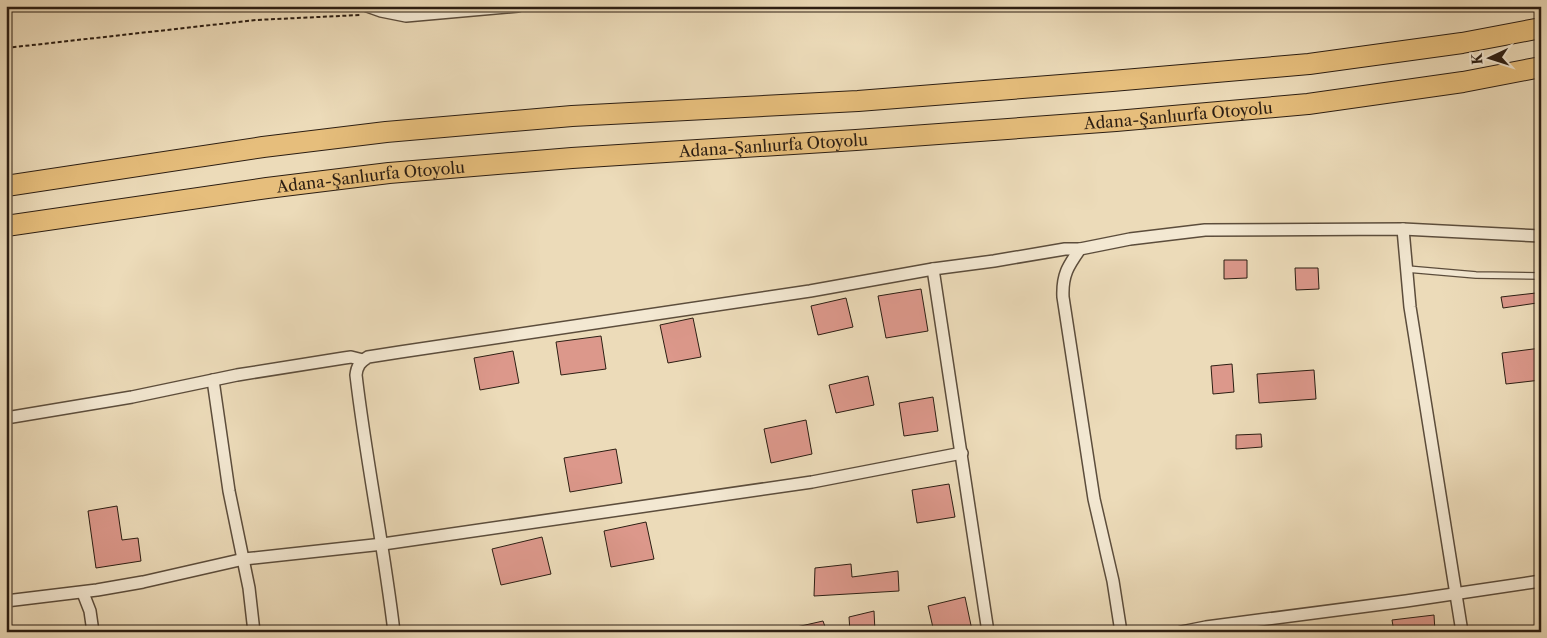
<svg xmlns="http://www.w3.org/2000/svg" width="1547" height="638" viewBox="0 0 1547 638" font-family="'Libre Caslon Text',serif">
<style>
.building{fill:#dc988b;stroke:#2c1e13}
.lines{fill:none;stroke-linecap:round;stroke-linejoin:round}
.lane-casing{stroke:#5c4d3c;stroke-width:8}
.street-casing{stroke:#5c4d3c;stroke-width:14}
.highway-casing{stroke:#2c1e13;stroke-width:22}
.path{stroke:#2c1e13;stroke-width:2;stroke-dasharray:4 2.5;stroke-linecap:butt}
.lane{stroke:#f3e8d2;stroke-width:5.5}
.street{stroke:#f3e8d2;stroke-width:11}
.highway{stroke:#e6be7c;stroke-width:20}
.labels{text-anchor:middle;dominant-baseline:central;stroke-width:4.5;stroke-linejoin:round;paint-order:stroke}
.street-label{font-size:16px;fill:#2c1e13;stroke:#f3e8d2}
</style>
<rect width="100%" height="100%" fill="#ecdbb9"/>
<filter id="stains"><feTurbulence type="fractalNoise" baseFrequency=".004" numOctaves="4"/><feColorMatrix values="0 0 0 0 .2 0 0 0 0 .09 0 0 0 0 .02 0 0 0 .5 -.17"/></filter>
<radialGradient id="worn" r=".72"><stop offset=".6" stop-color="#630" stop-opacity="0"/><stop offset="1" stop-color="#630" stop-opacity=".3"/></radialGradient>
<!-- building -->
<g class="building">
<polygon points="1224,260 1247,260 1247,278 1224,279"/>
<polygon points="1295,268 1318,268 1319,289 1296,290"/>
<polygon points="921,289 928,331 886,338 878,296"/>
<polygon points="1536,293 1537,303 1503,308 1501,297"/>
<polygon points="846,298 853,327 818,335 811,306"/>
<polygon points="693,318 701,357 668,363 660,325"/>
<polygon points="601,336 606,369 561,375 556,342"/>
<polygon points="1541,348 1541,380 1506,384 1502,353"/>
<polygon points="513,351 519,383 480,390 474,358"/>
<polygon points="1232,364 1234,392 1213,394 1211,366"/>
<polygon points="1314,370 1316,399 1259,403 1257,374"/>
<polygon points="868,376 874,405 836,413 829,385"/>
<polygon points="933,397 938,431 904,436 899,403"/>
<polygon points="806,420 812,454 771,463 764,429"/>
<polygon points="1261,434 1262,447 1236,449 1236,435"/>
<polygon points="616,449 622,483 570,492 564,458"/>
<polygon points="949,484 955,517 917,523 912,490"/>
<polygon points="117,506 122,540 138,538 141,561 96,568 88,511"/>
<polygon points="646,522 654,559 611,567 604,531"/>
<polygon points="542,537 551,574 501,585 492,549"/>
<polygon points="851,564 852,577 898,571 899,591 814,596 815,568"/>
<polygon points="965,597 972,630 963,632 934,632 928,606"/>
<polygon points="874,611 875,632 850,632 849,617"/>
<polygon points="1434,615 1435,632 1394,632 1392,620"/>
<polygon points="823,621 827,632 792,632 792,628"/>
</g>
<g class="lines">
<!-- lane casing -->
<g class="lane-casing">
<polyline id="lane" points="1407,269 1476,275 1541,276"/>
</g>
<!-- street casing -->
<g class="street-casing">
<g id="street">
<polyline points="367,6 381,11 406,16 518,6"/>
<polyline points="1403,229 1410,307 1462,632"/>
<polyline points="933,269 988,632"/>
<polyline points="213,380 229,491 249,588 254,632"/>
<polyline points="6,418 132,397 237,375 344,358 351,357 363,360"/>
<polyline points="83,593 90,611 93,632"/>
<polyline points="6,601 97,590 143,582 244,559 383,544 812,482 962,453"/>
<path d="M394,632C384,546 366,461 356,375C357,366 360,362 368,357L400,352L810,291L933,269L994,261L1065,249H1080"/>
<path d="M1121,632L1113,581L1094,499L1063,297C1062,275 1068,266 1080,249L1130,239L1205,230L1403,229L1541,236"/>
<polyline points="1181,632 1206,627 1406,601 1541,581"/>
</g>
</g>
<!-- highway casing -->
<g class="highway-casing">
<g id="highway">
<polyline points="6,186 263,147 386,132 572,116 858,101 1112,81 1309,64 1462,43 1541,28"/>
<path id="s1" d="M6,226L267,188L389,173L572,158L856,140L1116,121L1308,104L1463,82L1541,67"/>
</g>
</g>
<!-- path -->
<polyline class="path" points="6,48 256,20 360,15"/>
<!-- lane -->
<use href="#lane" class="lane"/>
<!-- street -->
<use href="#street" class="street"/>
<!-- highway -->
<use href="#highway" class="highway"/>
</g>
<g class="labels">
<!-- street labels -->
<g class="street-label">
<text stroke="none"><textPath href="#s1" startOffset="1178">Adana-Şanlıurfa Otoyolu</textPath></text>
<text stroke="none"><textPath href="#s1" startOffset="772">Adana-Şanlıurfa Otoyolu</textPath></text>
<text stroke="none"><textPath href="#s1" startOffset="368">Adana-Şanlıurfa Otoyolu</textPath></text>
</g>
</g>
<!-- margin -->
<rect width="1547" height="638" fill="none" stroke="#ecdbb9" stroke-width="25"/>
<rect x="8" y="8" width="1532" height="623" fill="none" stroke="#2c1e13" stroke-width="2.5"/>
<rect x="12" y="12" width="1522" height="613" fill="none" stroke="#2c1e13"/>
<!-- north arrow -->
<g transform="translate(1490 58) rotate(266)" stroke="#f3e8d2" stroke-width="4" paint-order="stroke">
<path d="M0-4L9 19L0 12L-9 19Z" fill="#2c1e13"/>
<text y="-8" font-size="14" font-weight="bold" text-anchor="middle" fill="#2c1e13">K</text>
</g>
<rect width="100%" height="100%" filter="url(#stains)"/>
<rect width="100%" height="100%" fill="url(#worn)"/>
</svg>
